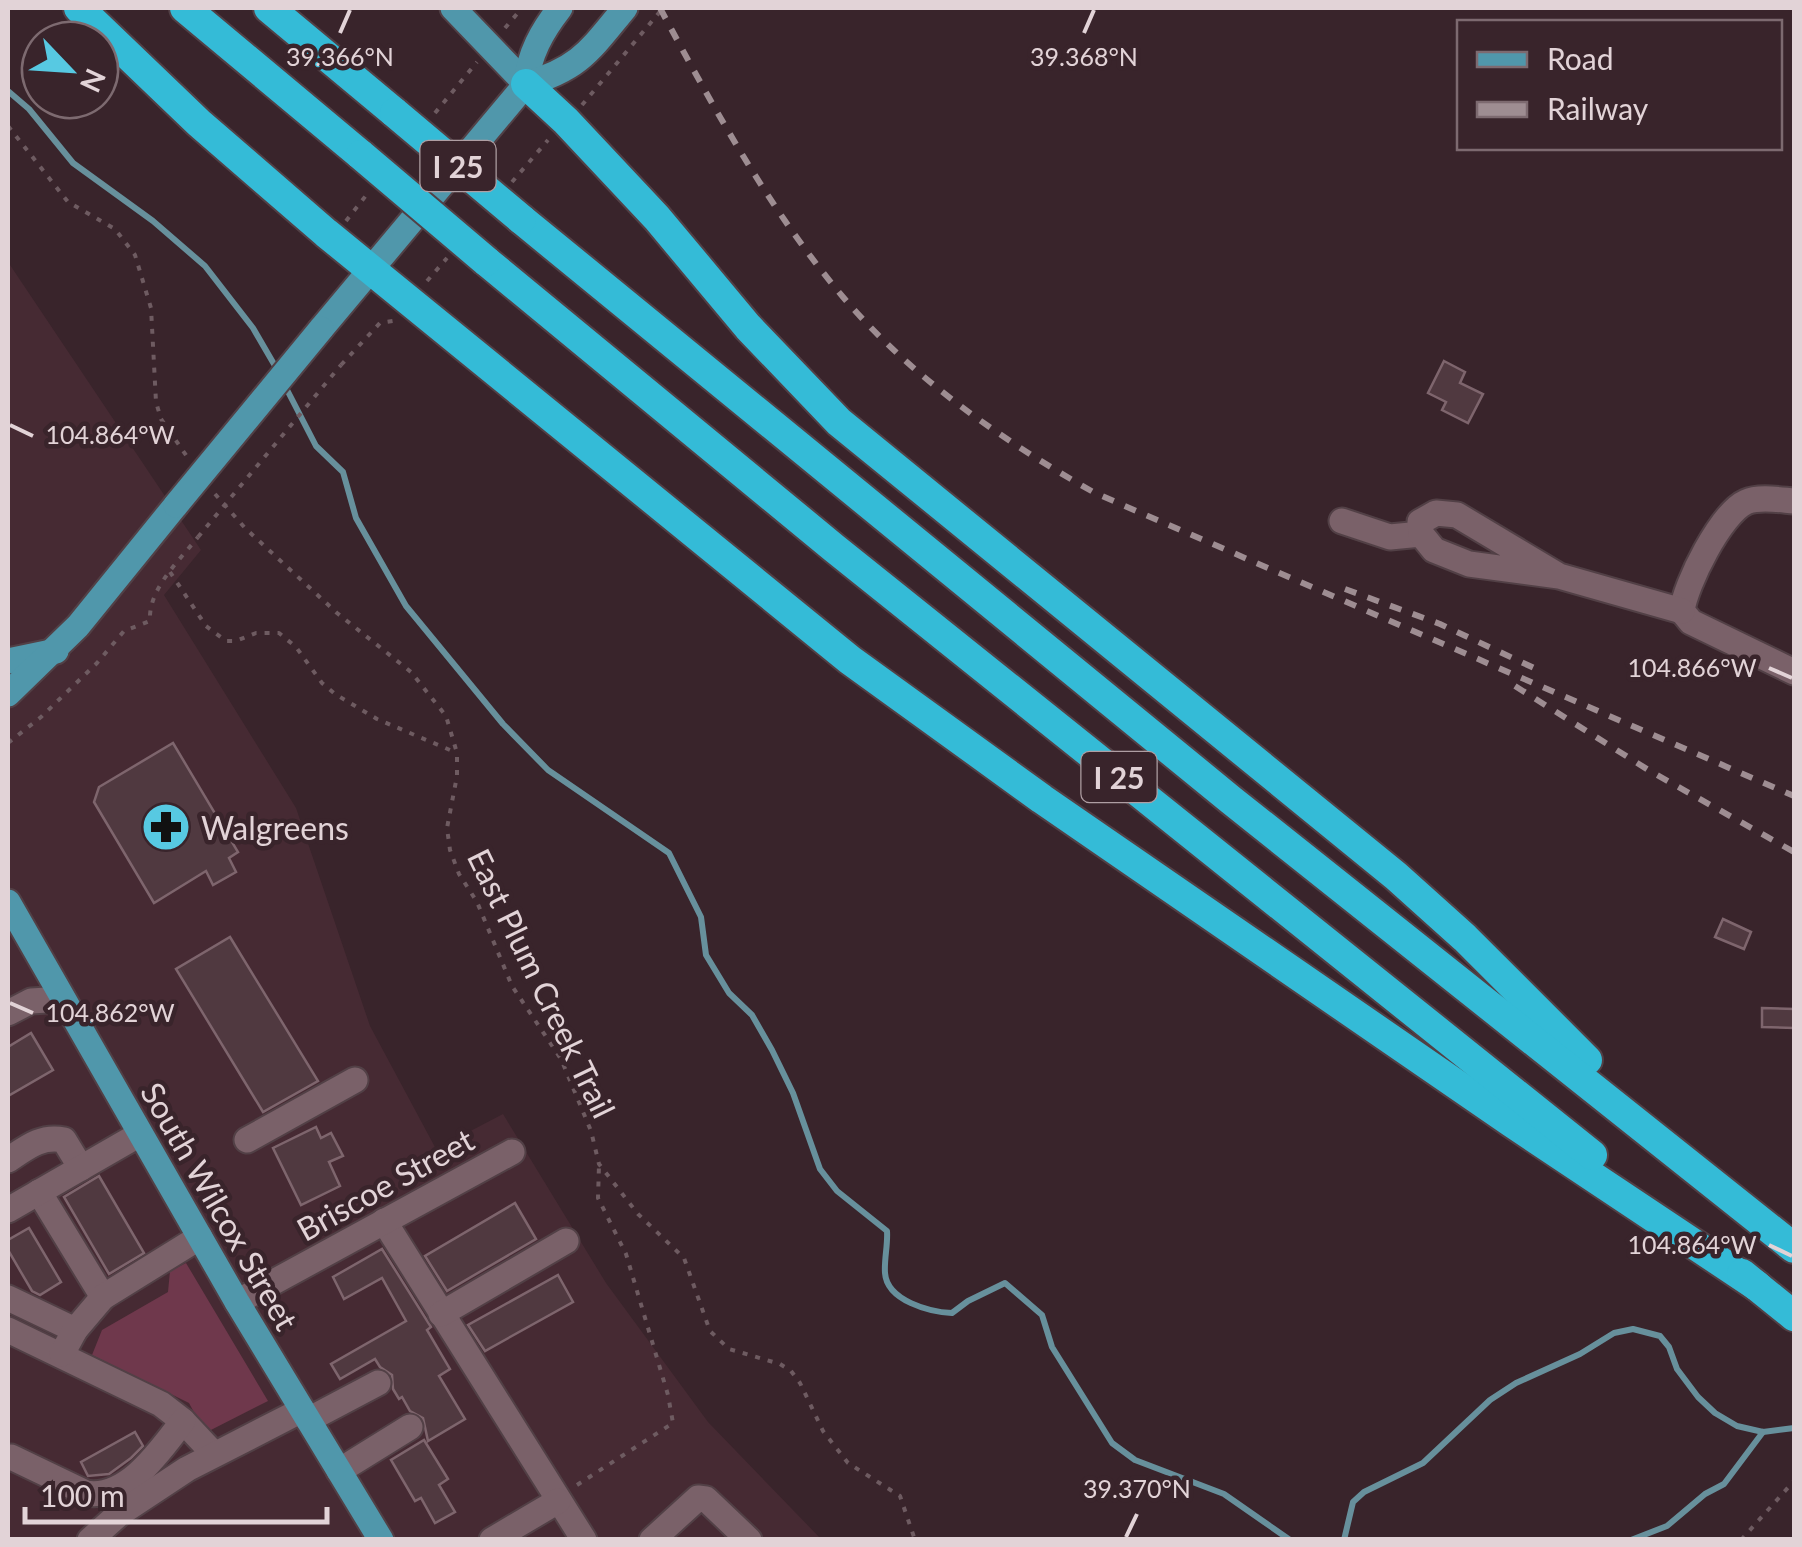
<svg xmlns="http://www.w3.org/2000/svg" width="1802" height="1547" viewBox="0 0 1802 1547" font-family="Lato,sans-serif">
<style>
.built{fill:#462a33}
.green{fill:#6f384c}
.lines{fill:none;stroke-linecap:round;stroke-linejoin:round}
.stream{stroke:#67909c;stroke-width:6}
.building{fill:#503940;stroke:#7e656d;stroke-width:2.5}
.minor-casing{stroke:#524046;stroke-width:29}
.major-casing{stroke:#524046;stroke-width:29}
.highway-casing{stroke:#524046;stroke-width:34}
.path{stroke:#6e5b61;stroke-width:4;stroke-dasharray:5 8;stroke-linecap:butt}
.minor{stroke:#7a6169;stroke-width:25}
.major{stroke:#5097ab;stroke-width:25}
.highway{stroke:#34bbd7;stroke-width:30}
.rail{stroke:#9e8d92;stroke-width:6;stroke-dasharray:12 12;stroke-linecap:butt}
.major-bridge-casing{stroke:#524046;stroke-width:29;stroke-linecap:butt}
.highway-bridge-casing{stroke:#524046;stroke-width:34;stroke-linecap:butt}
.path-bridge{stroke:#6e5b61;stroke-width:4;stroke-dasharray:5 8;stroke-linecap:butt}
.major-bridge{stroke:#5097ab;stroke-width:25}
.highway-bridge{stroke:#34bbd7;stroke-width:30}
.ticks{fill:none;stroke:#e2d3d7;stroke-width:4}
.labels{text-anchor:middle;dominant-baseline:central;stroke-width:9;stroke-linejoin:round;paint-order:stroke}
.shield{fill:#39242b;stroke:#af9ea3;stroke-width:2.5}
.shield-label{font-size:30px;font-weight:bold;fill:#e2d3d7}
.poi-label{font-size:32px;fill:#e2d3d7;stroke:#39242b;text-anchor:start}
.street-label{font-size:32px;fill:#e2d3d7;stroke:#39242b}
.ticks-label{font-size:25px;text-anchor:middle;fill:#e2d3d7;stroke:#39242b;stroke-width:9;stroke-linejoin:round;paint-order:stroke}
</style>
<rect width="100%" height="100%" fill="#39242b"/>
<path class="built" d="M 8,262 L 201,550 L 164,595 L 296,808 L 370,1026 L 436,1149 L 503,1114 L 606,1283 L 708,1422 L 821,1539 L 8,1539 Z"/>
<path class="green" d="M 186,1263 L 268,1401 L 205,1433 L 189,1403 L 92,1355 L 102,1330 L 168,1292 L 170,1271 Z"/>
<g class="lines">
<g class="stream">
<path d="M 8,91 L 29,109 L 73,163 L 153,221 L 205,266 L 253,328 L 278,371"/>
<path d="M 283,382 L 316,446 L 343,472 L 356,518 L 406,606 L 503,724 L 548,770 L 669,853 L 701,917 L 706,955 L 729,993 L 752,1015 L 772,1050 L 793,1093 L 820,1169 L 837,1191 L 887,1231 C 888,1245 884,1259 885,1273 C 887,1301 930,1312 952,1313 L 968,1301 L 1005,1283 L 1042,1315 L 1052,1347 L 1112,1443 L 1135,1460 L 1224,1494 L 1290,1540"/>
<path d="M 1344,1540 L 1353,1502 L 1364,1492 L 1423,1463 L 1490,1400 L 1516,1383 L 1580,1354 L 1614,1333 L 1633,1329 L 1660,1336 L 1669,1347 L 1677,1369 L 1698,1397 L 1715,1413 L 1737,1426 L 1763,1432 L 1794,1428"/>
<path d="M 1631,1540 L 1667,1526 L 1705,1494 L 1724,1484 L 1763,1432"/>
</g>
</g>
<g class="building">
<path d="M 1444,361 L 1465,372 L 1460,383 L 1483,394 L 1468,423 L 1442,410 L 1446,402 L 1428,393 Z"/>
<path d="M 173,743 L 238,852 L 229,858 L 236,872 L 213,885 L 206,871 L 154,903 L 94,802 L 99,787 Z"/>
<path d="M 1723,919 L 1751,932 L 1744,949 L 1715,937 Z"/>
<path d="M 230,937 L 318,1081 L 263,1112 L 176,969 Z"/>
<path d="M 1762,1008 L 1794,1009 L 1794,1028 L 1762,1027 Z"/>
<path d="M 31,1033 L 53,1070 L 8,1096 L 8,1047 Z"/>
<path d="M 316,1127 L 321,1138 L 331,1133 L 343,1156 L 329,1162 L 340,1186 L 301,1205 L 273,1148 Z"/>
<path d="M 99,1176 L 144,1253 L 109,1274 L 64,1197 Z"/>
<path d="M 515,1203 L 536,1239 L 447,1291 L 425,1256 Z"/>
<path d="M 29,1228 L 61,1282 L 40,1295 L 32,1291 L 8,1250 L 8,1240 Z"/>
<path d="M 382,1249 L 431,1327 L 427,1330 L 450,1369 L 439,1376 L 465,1419 L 428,1441 L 423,1418 L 410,1411 L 402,1397 L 399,1399 L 393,1389 L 392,1375 L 380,1367 L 375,1359 L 340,1379 L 331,1364 L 406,1321 L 382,1278 L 344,1299 L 333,1277 Z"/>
<path d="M 558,1275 L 573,1302 L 485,1351 L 468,1325 Z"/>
<path d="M 135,1432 L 143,1446 L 131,1458 L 109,1474 L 88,1476 L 81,1462 Z"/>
<path d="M 424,1440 L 448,1479 L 439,1485 L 455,1512 L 435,1523 L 421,1498 L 415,1501 L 391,1460 Z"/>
</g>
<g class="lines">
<g class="minor-casing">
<g id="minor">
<path d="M 1794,501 C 1781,500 1759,496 1746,502 C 1721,513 1685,585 1682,611 L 1691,622 L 1794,672"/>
<path d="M 1342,521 L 1390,537 L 1421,534"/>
<path d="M 1559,576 L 1457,515 L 1436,513 L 1420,522 L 1421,534 L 1434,550 L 1469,564 L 1559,576 L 1682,611"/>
<path d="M 8,1013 L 31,1001 L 63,999"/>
<path d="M 247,1140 L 355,1080"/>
<path d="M 8,1160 C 26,1148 41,1135 64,1140 L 81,1168"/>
<path d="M 39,1192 L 103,1297"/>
<path d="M 8,1210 L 140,1134"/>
<path d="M 384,1221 L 584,1540"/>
<path d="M 8,1298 L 75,1330"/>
<path d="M 237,1302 L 512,1152"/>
<path d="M 441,1314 L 566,1241"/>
<path d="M 8,1330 L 161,1404 L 183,1421 L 213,1453"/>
<path d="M 62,1354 L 75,1330 L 103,1297 L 200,1237"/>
<path d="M 308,1420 L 378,1383"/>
<path d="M 11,1457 L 86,1493 C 128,1500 161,1449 183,1421"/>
<path d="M 339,1471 L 410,1427"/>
<path d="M 90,1540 L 119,1514 L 187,1469 L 302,1410"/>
<path d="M 492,1540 L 558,1501"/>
<path d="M 652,1540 L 698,1498 L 706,1499 L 749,1540"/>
</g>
</g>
<g class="major-casing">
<g id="major">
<path d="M 453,8 L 526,84"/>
<path d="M 526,84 C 529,54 542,31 560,8"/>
<path d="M 321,329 L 526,84 C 580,69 591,49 625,8"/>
<path d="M 8,661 L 56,651"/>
<path d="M 8,694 L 78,626 L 176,505"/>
<path d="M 8,902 L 237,1302 L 381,1540"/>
</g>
</g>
<g class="highway-casing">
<g id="highway">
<path d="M 79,8 L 199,123 L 326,233 L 850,660 L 1042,799 L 1511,1122 L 1757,1286"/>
<path d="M 185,8 L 361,155"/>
<path d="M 269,8 L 395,113"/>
<path d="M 526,84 L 566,121 L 657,218 L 748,327 L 839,422 L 1396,876 L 1465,938 L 1587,1060"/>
<path d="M 521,219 L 1231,800 L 1794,1248"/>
<path d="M 486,261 L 834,548 L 1592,1155"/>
<path d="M 1742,1274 L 1794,1316"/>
</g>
</g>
<g class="path">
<path d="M 505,28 L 522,8"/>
<path d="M 582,105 L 663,8"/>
<path d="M 435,113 L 477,62"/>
<path d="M 8,126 L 68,202 L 115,229 L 135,255 L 151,308 L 156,402 L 161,419 L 188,458"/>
<path d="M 512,182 L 548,140"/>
<path d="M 346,221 L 368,193"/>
<path d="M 427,281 L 447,258"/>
<path d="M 341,365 L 380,323 L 393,321"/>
<path d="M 215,494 L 245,528 L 337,613 L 411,672 L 446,716 L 457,753 L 457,776 L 447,828 L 450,850 L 459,874 L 477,902 L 512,986 L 561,1059 L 591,1131 L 599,1164 L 638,1214 L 684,1258 L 710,1331 L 729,1349 L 780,1364 L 791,1371 L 800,1383 L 823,1431 L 848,1463 L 900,1496 L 915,1540"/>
<path d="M 170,572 L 206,626 L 226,641 L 236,641 L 256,633 L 279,633 L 296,647 L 322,683 L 335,694 L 377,719 L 457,753"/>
<path d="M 8,743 L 41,717 L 97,663 L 124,631 L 150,621 C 148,589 179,561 198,537"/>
<path d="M 577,1485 L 673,1423 L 668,1395 L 626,1254 L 598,1198 L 599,1165"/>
<path d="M 1741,1540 L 1794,1481"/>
</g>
<use href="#minor" class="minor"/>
<use href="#major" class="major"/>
<use href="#highway" class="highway"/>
<g class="rail">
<path d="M 660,8 C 713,107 770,211 843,297 C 912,378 1003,441 1095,493 L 1794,796"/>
<path d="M 1345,589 L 1440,624 L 1534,668"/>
<path d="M 1515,686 L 1650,771 L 1794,852"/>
</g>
<g class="major-bridge-casing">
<path id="major-bridge" d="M 176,505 L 321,329"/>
</g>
<g class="highway-bridge-casing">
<g id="highway-bridge">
<path d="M 395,113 L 521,219"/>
<path d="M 361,155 L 486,261"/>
</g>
</g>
<path class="path-bridge" d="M 198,537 L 341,365"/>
<use href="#major-bridge" class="major-bridge"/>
<use href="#highway-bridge" class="highway-bridge"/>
</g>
<path class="ticks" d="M 340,33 L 350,10M 1084,33 L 1094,10M 10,425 L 33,436M 1769,668 L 1792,678M 10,1003 L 33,1013M 1769,1245 L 1792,1256M 1126,1537 L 1137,1514"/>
<defs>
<g id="pharmacy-disc" transform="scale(2.5)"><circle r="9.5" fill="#57c9e2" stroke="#39242b"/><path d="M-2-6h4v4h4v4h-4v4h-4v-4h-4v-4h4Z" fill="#111"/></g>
</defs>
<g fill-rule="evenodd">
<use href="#pharmacy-disc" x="166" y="827"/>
</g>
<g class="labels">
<g class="shield">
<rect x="420.5" y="141" width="75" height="50" rx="8"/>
<rect x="1081.5" y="752" width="75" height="50" rx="8"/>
</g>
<g class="shield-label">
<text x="458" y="166">I 25</text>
<text x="1119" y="777">I 25</text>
</g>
<g class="poi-label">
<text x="201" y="827">Walgreens</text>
</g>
<g class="street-label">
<text transform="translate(542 983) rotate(64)">East Plum Creek Trail</text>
<text transform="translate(385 1184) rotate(-29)">Briscoe Street</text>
<text transform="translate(220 1206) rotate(60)">South Wilcox Street</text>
</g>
</g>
<g class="ticks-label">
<text x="340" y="66">39.366°N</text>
<text x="1084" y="66">39.368°N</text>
<text x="110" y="444">104.864°W</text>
<text x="1692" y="677">104.866°W</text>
<text x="110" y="1022">104.862°W</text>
<text x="1692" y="1254">104.864°W</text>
<text x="1137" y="1498">39.370°N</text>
</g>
<rect width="1802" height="1547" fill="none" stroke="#e2d3d7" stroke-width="20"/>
<rect x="1457" y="20" width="325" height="130" fill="#39242b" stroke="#7d6a70" stroke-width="2.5"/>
<rect x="1477" y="52" width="50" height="15" fill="#5097ab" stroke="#7d6a70" stroke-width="2.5"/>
<text x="1547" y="70" font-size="30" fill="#e2d3d7">Road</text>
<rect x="1477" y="102" width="50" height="15" fill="#9e8d92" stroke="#7d6a70" stroke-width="2.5"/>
<text x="1547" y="120" font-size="30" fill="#e2d3d7">Railway</text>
<g transform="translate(70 70) rotate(115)"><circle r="48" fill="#39242b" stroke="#7d6a70" stroke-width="2.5"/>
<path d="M0-8L18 38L0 25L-18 38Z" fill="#57c9e2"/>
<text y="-15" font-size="28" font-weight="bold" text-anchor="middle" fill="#e2d3d7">N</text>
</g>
<path d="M25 1507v15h302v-15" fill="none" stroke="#e2d3d7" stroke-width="5"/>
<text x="40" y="1507" font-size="30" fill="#e2d3d7" stroke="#39242b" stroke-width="8" paint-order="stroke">100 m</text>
</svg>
